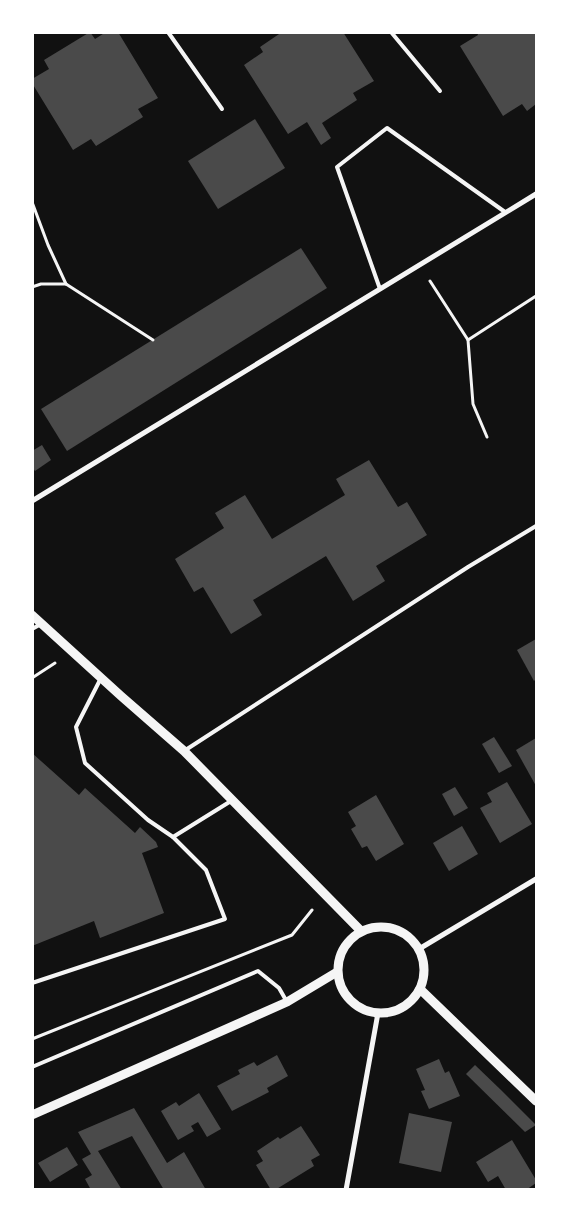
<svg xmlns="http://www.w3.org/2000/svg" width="569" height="1222" viewBox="0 0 569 1222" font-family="Overpass,sans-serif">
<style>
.building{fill:#4a4a4a}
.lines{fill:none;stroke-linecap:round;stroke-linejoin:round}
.path{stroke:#f5f5f5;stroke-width:3}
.service{stroke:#f5f5f5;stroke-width:4}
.minor{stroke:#f5f5f5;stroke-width:5}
.tertiary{stroke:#f5f5f5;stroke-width:9}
</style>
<rect width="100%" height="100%" fill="#111"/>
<g class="building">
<path d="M 90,32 L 95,39 L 106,32 L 118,32 L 158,98 L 138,109 L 143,117 L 96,146 L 91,139 L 73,150 L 32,83 L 32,79 L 49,69 L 44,60 Z"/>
<path d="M 282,32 L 343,32 L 374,81 L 353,93 L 357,100 L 322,123 L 331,138 L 321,145 L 307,122 L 288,134 L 244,65 L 263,52 L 260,47 Z"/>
<path d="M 477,32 L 536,32 L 536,104 L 527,111 L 522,104 L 503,116 L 460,46 L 478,35 Z"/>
<path d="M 255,119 L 285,168 L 218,209 L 188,161 Z"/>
<path d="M 301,248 L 327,288 L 67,451 L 41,409 Z"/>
<path d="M 42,445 L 51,460 L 35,471 L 32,467 L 32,451 Z"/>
<path d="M 369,460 L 398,507 L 407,502 L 427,535 L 376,566 L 385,581 L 353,601 L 326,556 L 253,600 L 262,615 L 231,634 L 203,587 L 194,592 L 175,559 L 224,528 L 215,513 L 245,495 L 272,539 L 345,495 L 336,479 Z"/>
<path d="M 536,639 L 536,679 L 534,681 L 517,650 Z"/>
<path d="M 494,737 L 512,766 L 499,773 L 482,744 Z"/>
<path d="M 536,738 L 536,786 L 516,750 Z"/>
<path d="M 32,753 L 79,795 L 85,788 L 135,833 L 140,827 L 156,842 L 158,847 L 142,853 L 164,913 L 100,938 L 94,921 L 32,946 Z"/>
<path d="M 507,782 L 532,824 L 500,843 L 480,808 L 492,802 L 487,793 Z"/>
<path d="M 455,787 L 468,808 L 454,816 L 442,794 Z"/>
<path d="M 376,795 L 404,844 L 376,861 L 367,846 L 362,848 L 351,829 L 356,826 L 348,812 Z"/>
<path d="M 462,826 L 478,854 L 449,871 L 433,843 Z"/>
<path d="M 277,1055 L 288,1076 L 267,1088 L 269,1092 L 232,1111 L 217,1086 L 240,1074 L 238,1070 L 254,1062 L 257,1066 Z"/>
<path d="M 439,1059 L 445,1073 L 449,1071 L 460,1096 L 429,1109 L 421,1091 L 425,1090 L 416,1069 Z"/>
<path d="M 475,1065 L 501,1090 L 536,1125 L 525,1132 L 466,1074 Z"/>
<path d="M 199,1093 L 221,1129 L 207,1137 L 198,1122 L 191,1126 L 194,1131 L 178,1140 L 161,1111 L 176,1102 L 179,1106 Z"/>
<path d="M 134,1108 L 167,1163 L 184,1152 L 206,1190 L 164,1190 L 132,1136 L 98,1151 L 122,1190 L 91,1190 L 85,1179 L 92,1175 L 82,1159 L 91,1154 L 78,1132 Z"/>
<path d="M 409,1113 L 452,1122 L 441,1172 L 399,1163 Z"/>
<path d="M 301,1126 L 320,1155 L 311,1160 L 314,1166 L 275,1190 L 271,1190 L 256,1165 L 263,1161 L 257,1151 L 278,1137 L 280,1139 Z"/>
<path d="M 512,1140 L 536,1180 L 536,1183 L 526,1190 L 506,1190 L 498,1176 L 488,1182 L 476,1162 Z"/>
<path d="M 67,1147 L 78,1165 L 50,1182 L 38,1163 Z"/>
</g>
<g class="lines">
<g class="path">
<path d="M 32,202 L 48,245 L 66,284"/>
<path d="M 430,281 L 468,340 L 536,296"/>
<path d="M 32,287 L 41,284 L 66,284 L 153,340"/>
<path d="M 468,340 L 473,404 L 487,437"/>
<path d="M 32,678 L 55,663"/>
<path d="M 32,1039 L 292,935 L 312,910"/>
</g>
<g class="service">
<path d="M 168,32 L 222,109"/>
<path d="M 391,32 L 440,91"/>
<path d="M 380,289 L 337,167 L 387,128 L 505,212"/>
<path d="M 32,629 L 41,624"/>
<path d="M 101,678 L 76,727 L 85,763 L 148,820 L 173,837 L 231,801"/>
<path d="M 184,751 L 468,567 L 536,526"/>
<path d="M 32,983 L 225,919 L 206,870 L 173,837"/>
<path d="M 32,1067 L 258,971 L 279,988 L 287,1002"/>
</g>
<g class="minor">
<path d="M 32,501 L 536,194"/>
<path d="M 419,949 L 536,879"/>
<path d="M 346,1190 L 378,1013"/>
</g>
<g class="tertiary">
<path d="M 32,615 L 121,696 L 184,751 L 361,931"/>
<circle cx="381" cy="970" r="43"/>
<path d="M 420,989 L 536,1101"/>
<path d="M 32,1115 L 287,1002 L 337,972"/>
</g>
</g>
<rect width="569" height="1222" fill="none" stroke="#ffffff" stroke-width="68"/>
</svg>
